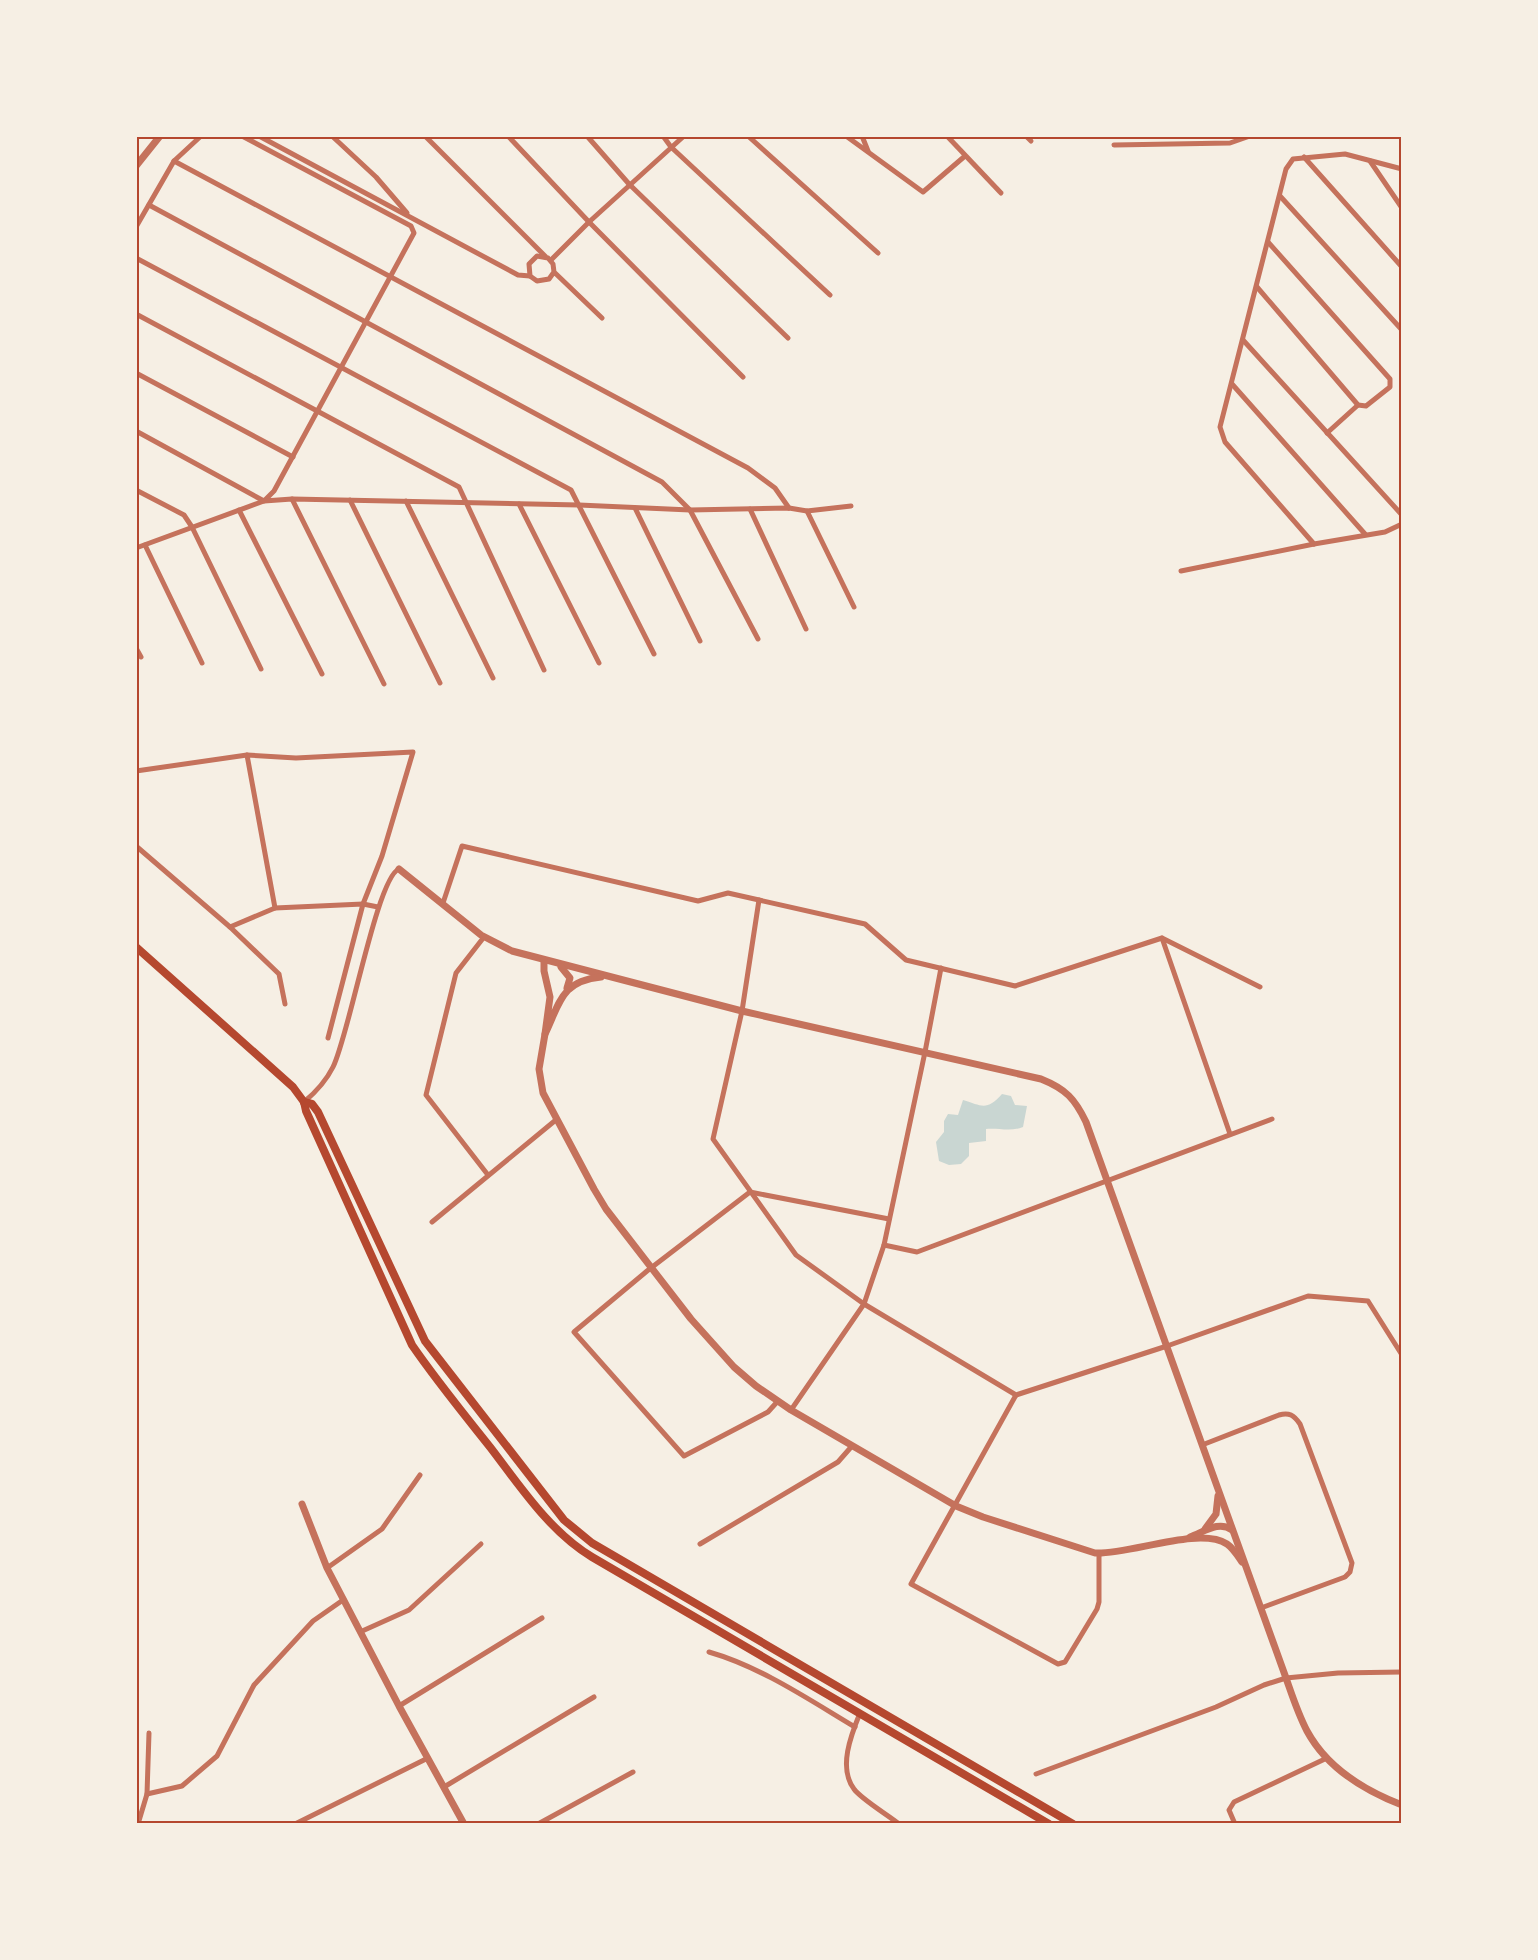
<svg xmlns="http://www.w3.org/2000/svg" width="1538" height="1960" viewBox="0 0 1538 1960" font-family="Bitter,serif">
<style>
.water{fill:#c9d6d2}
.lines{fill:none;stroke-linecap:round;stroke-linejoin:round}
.minor{stroke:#c5725c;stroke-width:5}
.tertiary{stroke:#c5725c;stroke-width:7}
.secondary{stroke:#b5482f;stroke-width:8}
.neatline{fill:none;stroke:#b5482f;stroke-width:2}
</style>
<rect width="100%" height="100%" fill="#f6efe4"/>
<path class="water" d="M 1002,1094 L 1011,1096 L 1015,1105 L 1027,1106 L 1023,1127 C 1011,1132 999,1128 986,1129 L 986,1141 L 969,1143 L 969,1156 L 961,1164 L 949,1165 L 939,1161 L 936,1142 L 944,1132 L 944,1121 L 948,1114 L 958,1115 L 963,1100 C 982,1106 987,1111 1002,1094 Z"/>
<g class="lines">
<g class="minor">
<path d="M 259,136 L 518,275 L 530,276"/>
<path d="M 332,136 L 376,177 L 407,213"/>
<path d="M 425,136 L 545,256"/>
<path d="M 508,136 L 589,222 L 743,377"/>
<path d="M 587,136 L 629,184 L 788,338"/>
<path d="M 663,136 L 671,147 L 830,295"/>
<path d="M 748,136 L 878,253"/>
<path d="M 846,136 L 923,192 L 965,156"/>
<path d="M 862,136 L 868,151"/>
<path d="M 947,136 L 1001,193"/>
<path d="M 1026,136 L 1031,141"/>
<path d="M 1114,145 L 1230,143 L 1250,136"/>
<path d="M 1304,157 L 1402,267"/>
<path d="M 174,161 L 748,468 L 775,488 L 789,508"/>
<path d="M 1370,161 L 1402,208"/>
<path d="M 1280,196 L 1402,330"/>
<path d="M 149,205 L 662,482 L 690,510 L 758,639"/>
<path d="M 136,227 L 174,161 L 201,136"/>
<path d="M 136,258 L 571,490 L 654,654"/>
<path d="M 551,260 L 589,222 L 684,136"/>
<path d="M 554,272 L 549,279 L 537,281 L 530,276 L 529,264 L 537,256 L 548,258 L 553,264 L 554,272 L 602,318"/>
<path d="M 1257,287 L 1358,405 L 1366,406 L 1390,387 L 1390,379 L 1268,242"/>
<path d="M 136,314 L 459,487 L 544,670"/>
<path d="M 1243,340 L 1402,515"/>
<path d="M 136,373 L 293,457"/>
<path d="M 1232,384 L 1365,534"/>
<path d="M 136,431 L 264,501 L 274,491 L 414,233 L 411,226 L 242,136"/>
<path d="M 1327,433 L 1358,405"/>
<path d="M 136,490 L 184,515 L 192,527 L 261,669"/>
<path d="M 292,499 L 384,684"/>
<path d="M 350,500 L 440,683"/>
<path d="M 406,501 L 493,678"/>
<path d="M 519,504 L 599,663"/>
<path d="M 635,508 L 700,641"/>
<path d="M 750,509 L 806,629"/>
<path d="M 239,510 L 322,674"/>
<path d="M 807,511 L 854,607"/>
<path d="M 1314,544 L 1225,442 L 1220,427 L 1286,169 L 1293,159 L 1345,154 L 1402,169"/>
<path d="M 145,545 L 202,663"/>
<path d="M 136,548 L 264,501 L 292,499 L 579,505 L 690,510 L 789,508 L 807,511 L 851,506"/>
<path d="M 1181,571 L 1314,544 L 1385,532 L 1402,524"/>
<path d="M 136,648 L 141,657"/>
<path d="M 247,755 L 275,908"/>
<path d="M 136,771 L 247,755 L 296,758 L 413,752 L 382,856 L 363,904 L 328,1038"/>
<path d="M 136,846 L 230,927 L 275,908 L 363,904 L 378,907"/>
<path d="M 759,900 L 742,1011 L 713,1139 L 796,1255 L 864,1304 L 1016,1395 L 1167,1346 L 1308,1296 L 1368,1301 L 1402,1355"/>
<path d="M 443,903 L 462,846 L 698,901 L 728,893 L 865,924 L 906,960 L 1015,986 L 1162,938 L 1260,987"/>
<path d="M 230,927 L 279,974 L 285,1004"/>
<path d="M 484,937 L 456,973 L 426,1095 L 488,1175"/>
<path d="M 1162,938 L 1230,1134"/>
<path d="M 304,1102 C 316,1092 326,1081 333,1067 C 349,1036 377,877 399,869"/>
<path d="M 432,1222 L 557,1119"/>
<path d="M 884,1245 L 917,1252 L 1272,1119"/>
<path d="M 1016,1395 L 911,1584 L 1058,1664 L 1065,1662 L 1097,1609 L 1099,1602 L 1099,1554"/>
<path d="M 777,1402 L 768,1412 L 684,1456 L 574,1332 L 647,1271 L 750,1192 L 889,1219"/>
<path d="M 791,1410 L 864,1304 L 884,1245 L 925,1052 L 941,968"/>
<path d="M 1202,1445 L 1279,1415 C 1289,1412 1294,1415 1300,1424 L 1352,1563 L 1350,1572 L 1345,1577 L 1261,1608"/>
<path d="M 700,1544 L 838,1462 L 852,1446"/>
<path d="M 327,1568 L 382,1529 L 420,1475"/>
<path d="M 360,1632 L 409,1610 L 481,1544"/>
<path d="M 709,1652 C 761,1667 808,1699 855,1727"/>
<path d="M 399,1706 L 542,1618"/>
<path d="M 860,1713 C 851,1735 838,1768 854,1789 C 861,1799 888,1815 899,1824"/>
<path d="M 1036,1774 L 1216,1707 L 1264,1685 L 1286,1678 L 1338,1673 L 1402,1672"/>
<path d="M 444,1787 L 594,1697"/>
<path d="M 147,1794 L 182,1786 L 217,1756 L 254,1685 L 313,1621 L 343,1600"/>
<path d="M 138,1824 L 147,1794 L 149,1733"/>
<path d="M 295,1824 L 428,1758"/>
<path d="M 538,1824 L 633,1772"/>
<path d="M 1235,1824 L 1229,1810 L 1234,1802 L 1327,1758"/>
</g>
<g class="tertiary">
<path d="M 136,166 L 160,136"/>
<path d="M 399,869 L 481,935 L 512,951 L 742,1011 L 1041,1079 C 1066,1089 1075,1099 1086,1122 L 1286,1678 C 1292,1695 1298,1714 1307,1731 C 1327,1768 1363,1790 1402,1805"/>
<path d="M 544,960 L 544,971 L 550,997 L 545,1034 C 560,1003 561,981 601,977"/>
<path d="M 561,967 L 570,978 L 567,988"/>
<path d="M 545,1034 L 539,1069 L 543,1093 L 594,1189 L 606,1209 L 691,1319 L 734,1367 L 756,1386 L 791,1410 L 956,1506 L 983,1517 L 1095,1553 C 1129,1555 1199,1526 1227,1544 C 1233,1548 1238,1556 1242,1562"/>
<path d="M 302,1504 L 327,1568 L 399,1706 L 464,1824"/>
<path d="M 1205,1529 L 1216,1514 L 1218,1496"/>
<path d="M 1190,1537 C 1204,1532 1219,1520 1232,1530"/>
</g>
<g class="secondary">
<path d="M 136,947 L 293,1087 L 304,1102 L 306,1111 L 412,1345 C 436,1380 463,1413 490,1447 C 520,1486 549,1531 592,1557 L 1049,1824"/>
<path d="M 304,1102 L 312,1104 L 318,1112 L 425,1341 L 564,1520 L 592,1543 L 1073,1824"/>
</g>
</g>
<rect width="1538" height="1960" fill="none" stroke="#f6efe4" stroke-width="276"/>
<rect x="138" y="138" width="1262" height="1684" class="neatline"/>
</svg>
